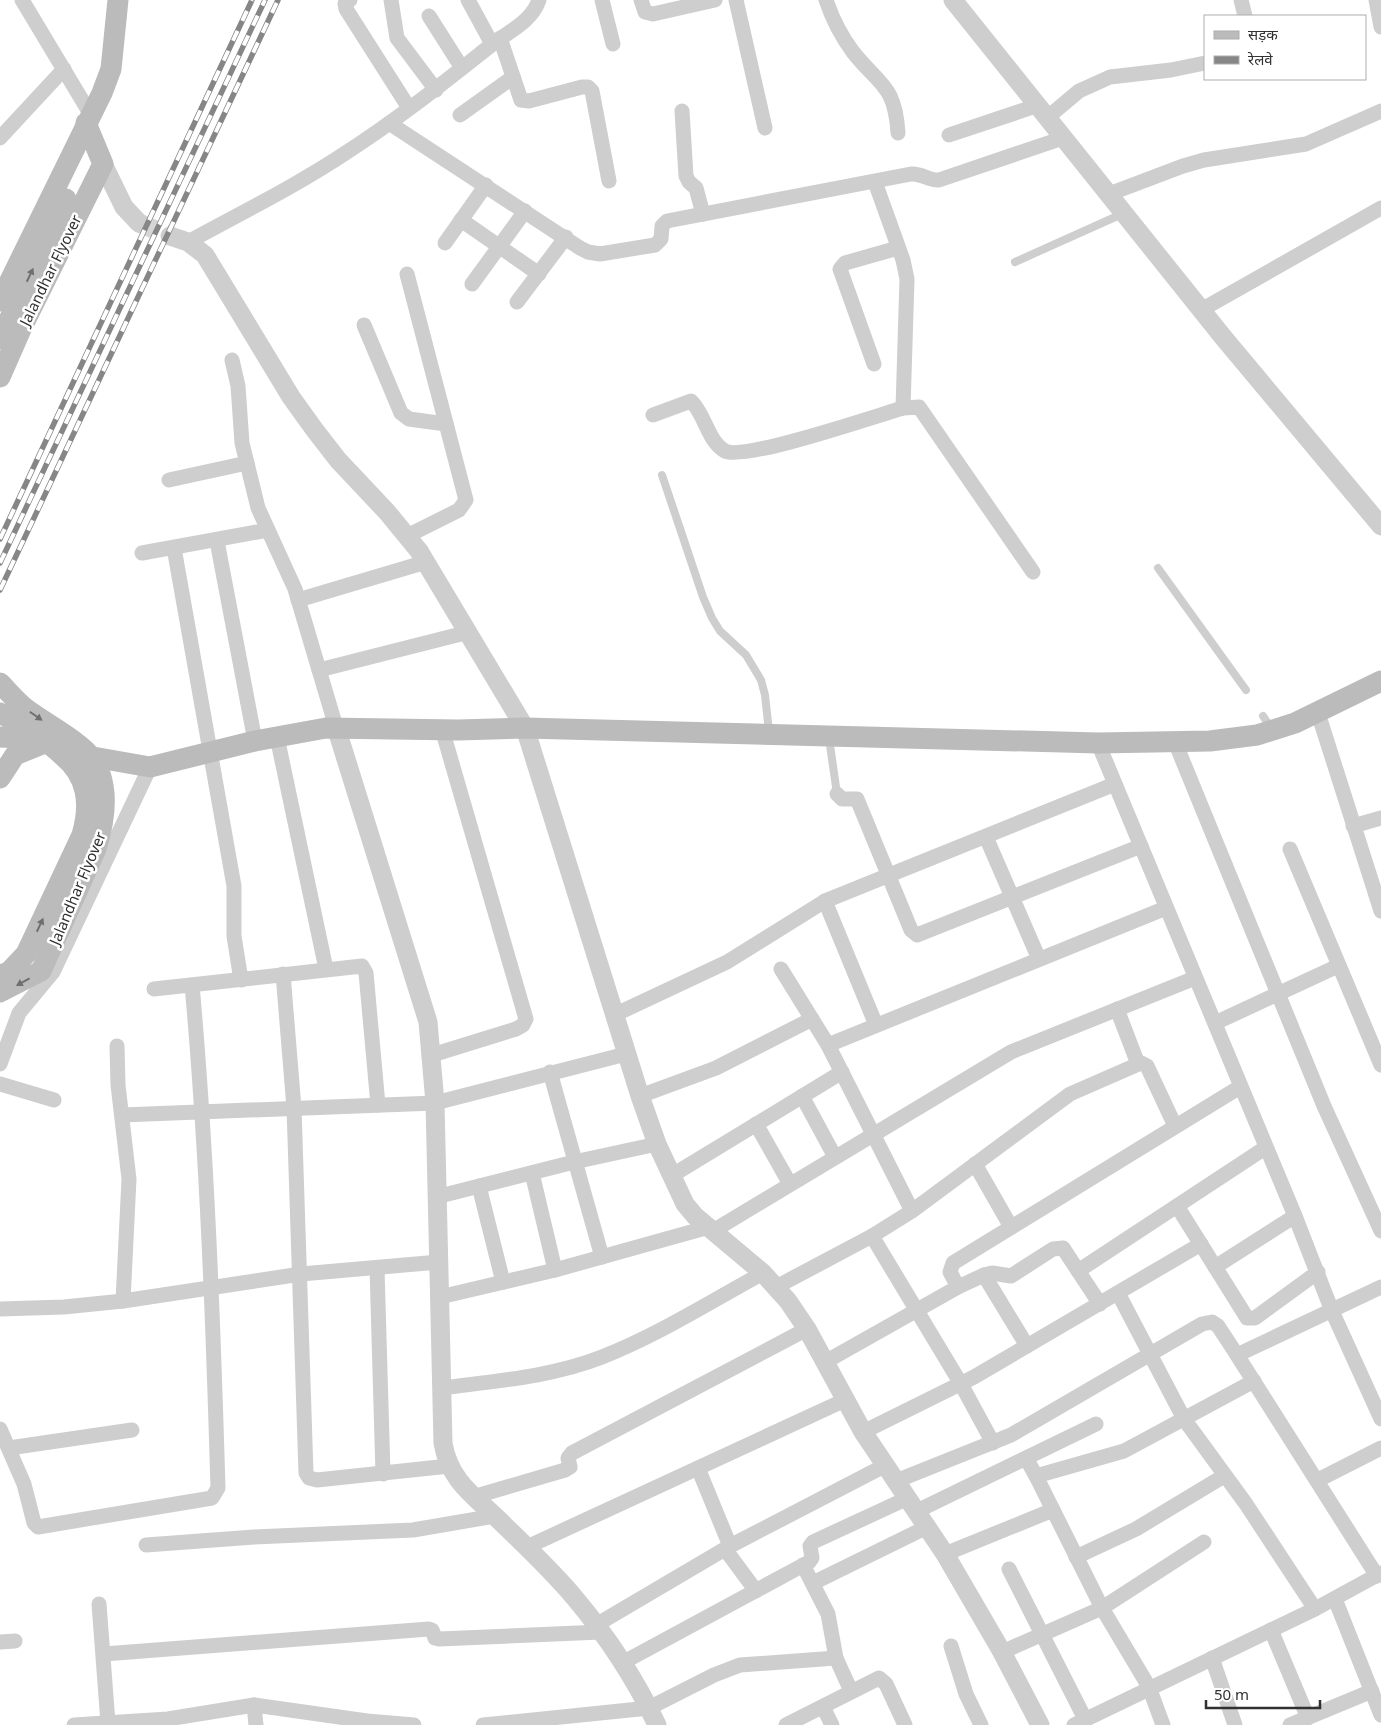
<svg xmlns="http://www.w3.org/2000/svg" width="1381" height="1725" viewBox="0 0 1381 1725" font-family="'Noto Sans','Noto Sans Devanagari',sans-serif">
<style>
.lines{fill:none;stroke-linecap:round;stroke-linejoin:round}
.tertiary-tunnel{stroke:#d6d6d6;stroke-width:19;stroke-dasharray:19 9;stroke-linecap:butt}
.service{stroke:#cecece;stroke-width:8}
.minor{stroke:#cecece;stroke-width:15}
.tertiary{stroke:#cecece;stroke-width:19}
.secondary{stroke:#bbb;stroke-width:21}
.rail-casing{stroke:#868686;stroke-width:5.5}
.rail{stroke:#fff;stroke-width:4;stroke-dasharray:11;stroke-linecap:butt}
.oneway{fill:#6f6f6f}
.labels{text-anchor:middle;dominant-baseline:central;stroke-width:5;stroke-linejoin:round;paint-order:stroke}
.street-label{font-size:15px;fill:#313131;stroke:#fff}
</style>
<rect width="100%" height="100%" fill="#fff"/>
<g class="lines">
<path class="tertiary-tunnel" d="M 139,223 L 170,236"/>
<g class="service">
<path d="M 1015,262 L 1122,214"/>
<path d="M 662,475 L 703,597 L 712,618 L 720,631 L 746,655 L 761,680 L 765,695 L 769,732"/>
<path d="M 1158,568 L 1246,690"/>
<path d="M 1263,716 L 1271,728"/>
<path d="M 829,738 L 837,794"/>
</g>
<g class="minor">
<path d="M 22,0 L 91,115"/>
<path d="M 350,0 L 345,4 L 346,9 L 409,108"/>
<path d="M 391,0 L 397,38 L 436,90"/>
<path d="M 468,0 L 492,44"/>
<path d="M 602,0 L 613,44"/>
<path d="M 641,0 L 645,12 L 653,14 L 715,0"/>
<path d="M 736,0 L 765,128"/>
<path d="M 826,0 C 832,18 841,36 853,52 C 879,85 895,84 898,133"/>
<path d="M 1241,0 L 1245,16"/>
<path d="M 1376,0 L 1381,27"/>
<path d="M 429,16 L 462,68"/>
<path d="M 500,38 L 521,100 L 529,101 L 582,87 L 588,87 L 592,91 L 609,181"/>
<path d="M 682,111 L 686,176 L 689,182 L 696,188 L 703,214"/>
<path d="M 460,115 L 513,77"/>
<path d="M 1048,117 L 1079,91 L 1110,77 L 1171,70 L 1205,63"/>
<path d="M 389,123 L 580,248 L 588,252 L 600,254 L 655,245 L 661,239 L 662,226 L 667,221 L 911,174 C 922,173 929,181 939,180 L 1063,138"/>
<path d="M 949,135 L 1039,105"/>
<path d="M 0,138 L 64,69"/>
<path d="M 875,182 L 903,260 L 907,279 L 903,408"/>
<path d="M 1109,194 L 1183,166 L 1204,160 L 1306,144 L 1381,111"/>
<path d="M 461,220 L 539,274"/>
<path d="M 188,242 C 241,213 296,186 347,152 C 397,120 443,83 490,46 C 507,32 531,23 539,0"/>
<path d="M 445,243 L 486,185"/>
<path d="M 472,284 L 525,211"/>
<path d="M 517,302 L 566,237"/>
<path d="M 1201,310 L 1381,208"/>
<path d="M 364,325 L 401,413 L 409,419 L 446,424"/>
<path d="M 232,360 L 238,386 L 242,443 L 258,508 L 295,589 L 336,727"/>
<path d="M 874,364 L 840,269 L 845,263 L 898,248"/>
<path d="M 653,415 L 691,401 C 705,414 708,442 725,451 C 745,461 875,416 903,408 L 919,407 L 1033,572"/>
<path d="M 169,480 L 247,463"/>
<path d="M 407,536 L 459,510 L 466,500 L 407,274"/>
<path d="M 217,541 L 255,741"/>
<path d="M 174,548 L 234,886 L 234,936 L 241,980"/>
<path d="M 142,553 L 268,530"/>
<path d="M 298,600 L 426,562"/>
<path d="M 319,670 L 469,632"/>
<path d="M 1318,713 L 1381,911"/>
<path d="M 277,737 L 326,969"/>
<path d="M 1175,742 L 1324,1106 L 1381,1231"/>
<path d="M 1098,743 L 1295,1216 L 1332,1311 L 1381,1419"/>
<path d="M 837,794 L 842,799 L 857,799 L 911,930 L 917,935 L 1141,846"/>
<path d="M 1353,826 L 1381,818"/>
<path d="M 986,837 L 1039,959"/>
<path d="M 1290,849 L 1381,1065"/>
<path d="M 825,901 L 876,1025"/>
<path d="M 283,974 L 294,1108 L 306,1473 L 309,1478 L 317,1480 L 449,1466"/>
<path d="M 154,989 L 362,966 L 366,973 L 378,1105"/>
<path d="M 1117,1009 L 1138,1064"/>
<path d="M 614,1015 L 727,962 L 825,901 L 1115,784"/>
<path d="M 1215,1023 L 1338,966"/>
<path d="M 828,1045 L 1166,908"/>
<path d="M 117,1046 L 118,1085 L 129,1179 L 123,1301"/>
<path d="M 432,1055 L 516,1029 L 523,1025 L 526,1019 L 442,729"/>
<path d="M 0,1064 L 19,1013 L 53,972 L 150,767"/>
<path d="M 550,1072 L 602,1257"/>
<path d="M 0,1084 L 54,1100"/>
<path d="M 640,1096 L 716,1068 L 812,1019"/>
<path d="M 802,1096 L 835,1157"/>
<path d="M 122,1115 L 435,1103 L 626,1054"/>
<path d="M 756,1124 L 790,1184"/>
<path d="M 975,1164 L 1011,1227"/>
<path d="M 532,1173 L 555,1270"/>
<path d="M 671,1176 L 842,1072"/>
<path d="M 479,1186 L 503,1282"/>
<path d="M 436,1197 L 574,1162 L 657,1144"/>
<path d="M 1177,1206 L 1247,1318 L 1255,1318 L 1318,1272"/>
<path d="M 912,1211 L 1070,1094 L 1141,1063 L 1147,1066 L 1175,1126"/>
<path d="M 713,1231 L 1011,1052 L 1195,978"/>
<path d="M 872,1236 L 961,1384 L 993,1443"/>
<path d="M 1215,1267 L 1295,1216"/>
<path d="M 377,1268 L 383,1474"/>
<path d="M 1078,1271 L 1265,1148"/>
<path d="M 984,1275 L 1027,1346"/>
<path d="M 776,1287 L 872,1236 L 912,1211 L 828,1045 L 781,969"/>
<path d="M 958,1287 L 984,1275 L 992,1273 L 1011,1276 L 1053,1249 L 1063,1248 L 1100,1304"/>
<path d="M 1118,1293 L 1184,1419 L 1246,1504 L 1315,1609"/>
<path d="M 440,1297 L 555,1270 L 709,1227"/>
<path d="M 0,1309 L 64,1307 L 123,1301 L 301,1274 L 439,1262"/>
<path d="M 825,1362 L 958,1287 L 950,1272 L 953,1263 L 1240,1087"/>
<path d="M 442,1388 C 495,1381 551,1377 602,1357 C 658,1335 710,1302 763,1273"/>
<path d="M 0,1429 L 24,1484 L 34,1523 L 38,1527 L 212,1498 L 218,1488 C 213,1320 207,1152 192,985"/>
<path d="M 863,1432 L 974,1377 L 1201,1244"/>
<path d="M 9,1448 L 132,1430"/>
<path d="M 1026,1458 L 1096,1424"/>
<path d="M 698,1468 L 730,1546"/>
<path d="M 1036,1476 L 1102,1608 L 1149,1687 L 1163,1725"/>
<path d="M 1318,1480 L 1381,1448"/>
<path d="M 896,1481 L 1011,1435 L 1202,1324 L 1212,1322 L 1218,1326 L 1237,1355"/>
<path d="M 473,1497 L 565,1470 L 570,1467 L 568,1458 L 572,1453 L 807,1329"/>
<path d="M 917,1511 L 1026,1458 L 1036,1476 L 1124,1451 L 1254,1381"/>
<path d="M 146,1545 L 254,1537 L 413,1530 L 495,1516"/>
<path d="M 527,1547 L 845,1400"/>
<path d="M 725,1549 L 756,1591"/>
<path d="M 945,1554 L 1053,1510"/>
<path d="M 1076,1557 L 1136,1529 L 1224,1476"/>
<path d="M 803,1565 L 828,1614 L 836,1658 L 851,1691"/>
<path d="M 1009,1569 L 1085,1719"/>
<path d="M 1377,1576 L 1237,1355 L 1381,1287"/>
<path d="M 813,1583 L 927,1527"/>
<path d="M 1335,1599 L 1381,1715"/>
<path d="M 99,1604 L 108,1723"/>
<path d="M 596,1625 L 730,1546 L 886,1465"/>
<path d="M 1271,1630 L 1308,1718"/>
<path d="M 0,1642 L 15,1641"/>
<path d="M 951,1646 L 966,1694 L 981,1725"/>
<path d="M 1002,1652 L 1102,1608 L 1204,1542"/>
<path d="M 104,1654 L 429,1629 L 432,1630 L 435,1638 L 439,1639 L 601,1632"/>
<path d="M 1212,1658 L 1235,1725"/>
<path d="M 622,1663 L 809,1562 L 812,1558 L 810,1546 L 813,1542 L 908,1498"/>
<path d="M 254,1705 L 256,1725"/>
<path d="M 823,1707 L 832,1725"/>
<path d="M 74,1725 L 168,1719 L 254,1705 L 367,1721 L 414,1725"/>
<path d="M 483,1725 L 649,1708 L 714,1675 L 740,1665 L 836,1658"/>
<path d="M 786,1725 L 879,1678 L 886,1684 L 905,1725"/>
<path d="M 1074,1725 L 1315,1609 L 1381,1573"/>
<path d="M 1290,1725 L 1372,1691"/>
</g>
<g class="tertiary">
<path d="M 953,0 L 1223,337 L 1381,526"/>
<path d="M 103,164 L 124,207 L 139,223"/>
<path d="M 170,236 L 188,242 L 205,255 L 291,397 L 314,429 L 338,460 L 387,512 L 419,551 L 525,728 L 640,1096 L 657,1144 L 685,1204 L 695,1216 L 763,1273 L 788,1301 L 807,1329 L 863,1432 L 945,1554 L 1002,1652 L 1040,1725"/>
<path d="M 336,727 L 428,1022 L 435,1103 L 443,1443 C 450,1484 478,1498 505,1526 C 529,1549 553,1572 574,1597 C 606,1635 636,1680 657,1725"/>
</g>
<g class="secondary">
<path d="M 0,301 L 102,93 L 111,69 L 118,0"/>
<path d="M 0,339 L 66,199"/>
<path d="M 0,377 L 22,327 L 103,164 L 86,123"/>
<path d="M 0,683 C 8,691 16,701 25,708 C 42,721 62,731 79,745 C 112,770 107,814 96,849 L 41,971 L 0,992"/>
<path d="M 0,713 L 49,741 L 76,754 L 150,767 L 255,741 L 326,728 L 458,730 L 525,728 L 1098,743 L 1210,741 L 1257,735 L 1295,723 L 1381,681"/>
<path d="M 0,737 C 16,738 35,738 50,745 C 54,747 58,752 62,755 C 88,776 91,804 82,835 L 26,954 L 9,972 L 0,975"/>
<path d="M 0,778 L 15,755 L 47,742"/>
</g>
<g class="rail-casing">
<g id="rail">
<path d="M 0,539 L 252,0"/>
<path d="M 0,563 L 265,0"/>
<path d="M 0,590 L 278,0"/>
</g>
</g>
<use href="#rail" class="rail"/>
</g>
<defs><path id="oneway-solid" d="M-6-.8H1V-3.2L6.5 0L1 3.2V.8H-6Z" transform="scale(1.25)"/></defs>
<g class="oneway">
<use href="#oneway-solid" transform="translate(30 275) rotate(-65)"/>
<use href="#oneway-solid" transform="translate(36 716) rotate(35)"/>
<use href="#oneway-solid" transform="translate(40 925) rotate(-65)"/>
<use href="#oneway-solid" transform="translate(23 982) rotate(151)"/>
</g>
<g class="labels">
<g class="street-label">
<text transform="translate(50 270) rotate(-64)">Jalandhar Flyover</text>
<text transform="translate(77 888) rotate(-67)">Jalandhar Flyover</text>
</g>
</g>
<rect x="1204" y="15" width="162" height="65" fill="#ffffff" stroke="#adadad"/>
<rect x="1214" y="31" width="25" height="8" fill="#bbbbbb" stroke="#adadad"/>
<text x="1248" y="40" font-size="15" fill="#313131">सड़क</text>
<rect x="1214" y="56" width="25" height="8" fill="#868686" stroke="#adadad"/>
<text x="1248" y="65" font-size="15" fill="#313131">रेलवे</text>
<path d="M1206 1700v8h114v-8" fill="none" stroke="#313131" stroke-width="2.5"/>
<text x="1214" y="1700" font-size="15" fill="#313131" stroke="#ffffff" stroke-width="4" paint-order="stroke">50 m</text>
</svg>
